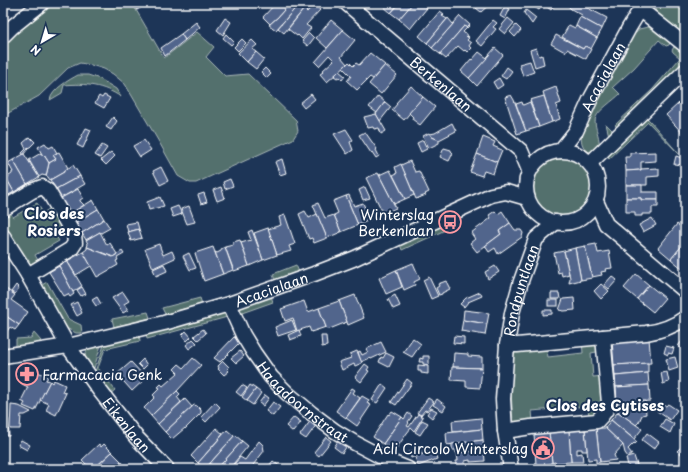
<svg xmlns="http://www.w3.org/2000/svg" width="688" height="472" viewBox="0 0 688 472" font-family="'Playpen Sans',sans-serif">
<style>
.green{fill:#536f6d;stroke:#a9b7b6}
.building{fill:#51658c;stroke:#fff}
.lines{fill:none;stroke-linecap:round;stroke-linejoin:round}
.minor-casing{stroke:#fff;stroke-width:17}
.minor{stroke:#1d3557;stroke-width:14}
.labels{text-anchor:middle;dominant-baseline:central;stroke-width:4;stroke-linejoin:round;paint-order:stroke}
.street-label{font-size:14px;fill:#fff;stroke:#1d3557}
.poi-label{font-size:14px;fill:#fff;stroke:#1d3557;text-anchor:end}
.neighbourhood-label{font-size:15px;font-weight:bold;fill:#fff;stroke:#1d3557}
</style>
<rect width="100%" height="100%" fill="#1d3557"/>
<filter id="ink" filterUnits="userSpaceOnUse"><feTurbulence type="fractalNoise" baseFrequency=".025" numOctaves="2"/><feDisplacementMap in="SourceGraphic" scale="8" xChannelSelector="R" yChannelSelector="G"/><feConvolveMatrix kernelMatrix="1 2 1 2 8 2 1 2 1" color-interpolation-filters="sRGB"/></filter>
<g filter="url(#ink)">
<g class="green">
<path d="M 49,3 L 132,3 L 164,58 L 197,32 L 214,47 L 206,57 L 225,76 L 248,74 L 296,120 L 298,131 L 293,139 L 196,183 L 190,183 L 178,176 L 159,142 L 125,84 L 113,74 L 104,69 L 91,65 L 80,63 L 68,68 L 39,96 L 3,116 L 3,45 L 17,29 Z"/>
<path d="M 655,3 L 685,3 L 685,38 L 657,14 L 654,7 Z"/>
<path d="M 648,27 L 654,30 L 656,29 L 670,42 L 669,45 L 666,46 L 659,40 L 634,68 L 613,87 L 620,94 C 614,100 599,110 596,117 C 591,128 610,149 589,152 C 580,146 581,140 582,130 L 633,32 L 636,33 L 639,29 Z"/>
<path d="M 674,47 L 678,47 L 685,53 L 685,66 L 609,136 L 606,124 L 613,131 L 617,127 L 615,125 L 653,89 L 680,58 L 673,52 L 672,50 Z"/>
<path d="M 78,75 L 88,75 L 100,79 L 116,89 L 121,97 C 103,85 86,83 64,85 L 62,93 L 50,100 C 52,89 69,80 78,75 Z"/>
<path d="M 646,117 L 650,121 L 679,154 L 648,122 L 609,159 L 603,154 Z"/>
<circle cx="562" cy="187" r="30"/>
<path d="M 37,203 L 43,213 L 52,207 L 64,226 L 54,232 L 59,241 L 35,255 L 40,264 L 30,269 L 3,224 L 3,213 L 8,210 L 13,217 Z"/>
<path d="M 453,219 L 456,225 L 402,250 L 400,244 Z"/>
<path d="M 296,265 L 299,272 L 275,281 L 273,274 Z"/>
<path d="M 47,282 L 68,319 L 81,325 L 82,333 L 76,333 L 66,328 L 57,313 L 40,286 Z"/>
<path d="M 271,296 L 273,302 L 239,314 L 238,309 L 239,307 Z"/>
<path d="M 200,298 L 202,304 L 165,314 L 162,308 Z"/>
<path d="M 226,311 L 231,316 L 147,339 L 146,332 Z"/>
<path d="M 148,312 L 150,318 L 114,327 L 112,319 Z"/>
<path d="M 34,333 L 41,341 L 38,343 L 16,347 L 16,339 L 31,338 Z"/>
<path d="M 139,334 L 140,341 L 105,349 L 98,368 L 115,390 L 109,395 L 92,372 L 96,369 L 105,342 Z"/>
<path d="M 582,341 L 599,344 L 602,351 L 591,353 L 593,377 L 604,376 L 602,409 L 589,418 L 588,406 L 532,411 L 533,422 L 513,423 L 511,391 L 512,353 L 517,350 L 546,345 L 548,357 L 583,353 Z"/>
<path d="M 102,342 L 94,368 L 91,370 C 84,361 83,359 88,348 Z"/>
</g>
<g class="building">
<path d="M 133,3 L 146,3 L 147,4 L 137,10 Z"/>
<path d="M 276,3 L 290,3 L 278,17 L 270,24 L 263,17 Z"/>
<path d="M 290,3 L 300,3 L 276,30 L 269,25 L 278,17 Z"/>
<path d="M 300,3 L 312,3 L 314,4 L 307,12 L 304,9 L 284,33 L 278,28 Z"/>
<path d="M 386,3 L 399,3 L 391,13 L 383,6 Z"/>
<path d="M 400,3 L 413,3 L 399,19 L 391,13 Z"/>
<path d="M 413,3 L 431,3 L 410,29 L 399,19 Z"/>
<path d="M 481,3 L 491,3 L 481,12 L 476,8 Z"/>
<path d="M 528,3 L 540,3 L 543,5 L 539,10 Z"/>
<path d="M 542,3 L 556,3 L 551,10 Z"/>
<path d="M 565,3 L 578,3 L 607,18 L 602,29 L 580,17 L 582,15 L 571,9 Z"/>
<path d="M 314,4 L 320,10 L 306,25 L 311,28 L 302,39 L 298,35 L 297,36 L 288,29 L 304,9 L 307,12 Z"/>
<path d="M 505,6 L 510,9 L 505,19 L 500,16 Z"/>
<path d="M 526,10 L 536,18 L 532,24 L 524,13 Z"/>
<path d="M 440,11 L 444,14 L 442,16 L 447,19 L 427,43 L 419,36 Z"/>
<path d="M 460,16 L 470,25 L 467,28 L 464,26 L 440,54 L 432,48 Z"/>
<path d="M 580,17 L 602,29 L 597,38 L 576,26 Z"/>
<path d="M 225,18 L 231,22 L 223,35 L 217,30 Z"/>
<path d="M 448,18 L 453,24 L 432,48 L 427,43 Z"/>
<path d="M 508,18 L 514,23 L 505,34 L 499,29 Z"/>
<path d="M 331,20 L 343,30 L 327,48 L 316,38 Z"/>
<path d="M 493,20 L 497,23 L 493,27 L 496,29 L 482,46 L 476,41 Z"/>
<path d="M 196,22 L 200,27 L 185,40 L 181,34 Z"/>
<path d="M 516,25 L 521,30 L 515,37 L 510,32 Z"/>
<path d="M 569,25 L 575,28 L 576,26 L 597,38 L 591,49 L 585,46 L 583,49 L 562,37 Z"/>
<path d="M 464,26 L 467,28 L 463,32 L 469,37 L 466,36 L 469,38 L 467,40 L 471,43 L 469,46 L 471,48 L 467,52 L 465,50 L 464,51 L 458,46 L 446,59 L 440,54 Z"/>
<path d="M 343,30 L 355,40 L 341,57 L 347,64 L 327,82 L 320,74 L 323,72 L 322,71 L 334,60 L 329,55 L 319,66 L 315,62 Z"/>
<path d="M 309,33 L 314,38 L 308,46 L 302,41 Z"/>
<path d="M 181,34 L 185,40 L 165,56 L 161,48 Z"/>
<path d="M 226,34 L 234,42 L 231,45 L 223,38 Z"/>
<path d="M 556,35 L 583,49 L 585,46 L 591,49 L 586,59 L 567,49 L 565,52 L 551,44 Z"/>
<path d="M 242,39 L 246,43 L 238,51 L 234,47 Z"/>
<path d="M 252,40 L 257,45 L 252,49 L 256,52 L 247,62 L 238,53 Z"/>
<path d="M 495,48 L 503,55 L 477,86 L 469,78 Z"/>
<path d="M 536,48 L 539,56 L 542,55 L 544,64 L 535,67 L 530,50 Z"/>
<path d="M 256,52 L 264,59 L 256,69 L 247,62 Z"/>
<path d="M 479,52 L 487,58 L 469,78 L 461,71 L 471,59 L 472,60 Z"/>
<path d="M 370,53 L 385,65 L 373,79 L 370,77 L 357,90 L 347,81 L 351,76 L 343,68 L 349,62 L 353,66 L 356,63 L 359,65 Z"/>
<path d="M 530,61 L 534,72 L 523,76 L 519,64 Z"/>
<path d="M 385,65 L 397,75 L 381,94 L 369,84 Z"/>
<path d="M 507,67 L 512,71 L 506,79 L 501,76 Z"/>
<path d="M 265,68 L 271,74 L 267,78 L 261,72 Z"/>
<path d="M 339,71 L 345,76 L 342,80 L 339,77 L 337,78 L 334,76 Z"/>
<path d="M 499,78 L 503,85 L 497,89 L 493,82 Z"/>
<path d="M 411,86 L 423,97 L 404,120 L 392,110 L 397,104 L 396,103 Z"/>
<path d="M 556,87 L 561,103 L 556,105 L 560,119 L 552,122 L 543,92 Z"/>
<path d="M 311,94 L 315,99 L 304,108 L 300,103 Z"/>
<path d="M 104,95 L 110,98 L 104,108 L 95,103 L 99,96 L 102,98 Z"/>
<path d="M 511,95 L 514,100 L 526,131 L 517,134 L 505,97 Z"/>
<path d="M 378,96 L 385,102 L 377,113 L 369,107 Z"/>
<path d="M 544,96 L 552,122 L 539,127 L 530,100 Z"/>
<path d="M 423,97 L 435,107 L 420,125 L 412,119 L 413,117 L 409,113 Z"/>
<path d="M 685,98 L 685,111 L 679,103 Z"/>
<path d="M 385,102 L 391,107 L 380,121 L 376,114 Z"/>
<path d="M 522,102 L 523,105 L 530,102 L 539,127 L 526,131 L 516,104 Z"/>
<path d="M 679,103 L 685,111 L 685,123 L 684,123 L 685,124 L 685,136 L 666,115 Z"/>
<path d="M 376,114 L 386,131 L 381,134 L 379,128 L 374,129 L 373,127 L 368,128 L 364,117 Z"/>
<path d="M 113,117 L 117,121 L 111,130 L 106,127 Z"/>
<path d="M 452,123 L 456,131 L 439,140 L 432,137 L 430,134 L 435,133 Z"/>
<path d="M 86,128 L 91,130 L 83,148 L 77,145 Z"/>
<path d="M 346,129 L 353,140 L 350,142 L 353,150 L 347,154 L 334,134 Z"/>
<path d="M 365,132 L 377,149 L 376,150 L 379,156 L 376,158 L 372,152 L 371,153 L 359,135 Z"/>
<path d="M 429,133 L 432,137 L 439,140 L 439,143 L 429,148 L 423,136 Z"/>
<path d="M 30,137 L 35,142 L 30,147 L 27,148 L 28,149 L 23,155 L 22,153 L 26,149 L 23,143 Z"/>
<path d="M 483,137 L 495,142 L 493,146 L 502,150 L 497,162 L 477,154 Z"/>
<path d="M 144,140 L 151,150 L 140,157 L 133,146 Z"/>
<path d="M 423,140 L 427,149 L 421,152 L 417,143 Z"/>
<path d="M 45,143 L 49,148 L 53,146 L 57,153 L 53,155 L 56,159 L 49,163 L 44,155 L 43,156 L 38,147 Z"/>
<path d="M 102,145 L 107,148 L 100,158 L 95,155 Z"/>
<path d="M 444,148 L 451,150 L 451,151 L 453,153 L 449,161 L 440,157 Z"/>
<path d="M 59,152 L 68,168 L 64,171 L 64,172 L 50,180 L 48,177 L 46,176 L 49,163 L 56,159 L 53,155 Z"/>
<path d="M 111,152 L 115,156 L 106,165 L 101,160 Z"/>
<path d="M 656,152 L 656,161 L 641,162 L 641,170 L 626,171 L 625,157 L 630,157 L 630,153 Z"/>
<path d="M 41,153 L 43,156 L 44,155 L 49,163 L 46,176 L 42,175 L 39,177 L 29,160 Z"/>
<path d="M 24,154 L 39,177 L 27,184 L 13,160 Z"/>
<path d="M 477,154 L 497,162 L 493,174 L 484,171 L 482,176 L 470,172 Z"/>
<path d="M 676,156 L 682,158 L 681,165 L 674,164 Z"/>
<path d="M 282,159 L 286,173 L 280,175 L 275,162 Z"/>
<path d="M 13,160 L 27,184 L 14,192 L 6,178 L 12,174 L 12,172 L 13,172 L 8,163 Z"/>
<path d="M 410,161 L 415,172 L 419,171 L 429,192 L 425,194 L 426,195 L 416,199 L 401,165 Z"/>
<path d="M 401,164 L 414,195 L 405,199 L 393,175 L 397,173 L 395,167 Z"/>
<path d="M 73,165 L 80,176 L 56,189 L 50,180 L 64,172 L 64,171 Z"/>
<path d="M 161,167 L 168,181 L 160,185 L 153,171 Z"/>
<path d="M 657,168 L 657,169 L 659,169 L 659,176 L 647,177 L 647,185 L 626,185 L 626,171 L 641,170 L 641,169 Z"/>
<path d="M 3,169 L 4,171 L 3,172 L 6,175 L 5,176 L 14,192 L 5,197 L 3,194 Z"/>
<path d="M 390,170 L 405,199 L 394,204 L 379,175 Z"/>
<path d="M 378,173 L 396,208 L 386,213 L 386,212 L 383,213 L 366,178 Z"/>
<path d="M 80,176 L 85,184 L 61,198 L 56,189 Z"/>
<path d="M 230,179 L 233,186 L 225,189 L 223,182 Z"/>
<path d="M 626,185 L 642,185 L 642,192 L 658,192 L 658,200 L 641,200 L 641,198 L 626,198 Z"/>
<path d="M 221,187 L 225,198 L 217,201 L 213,190 Z"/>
<path d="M 365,187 L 370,198 L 363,200 L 359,190 Z"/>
<path d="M 78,189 L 83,198 L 80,200 L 80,201 L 84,205 L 70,214 L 61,198 Z"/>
<path d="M 204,193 L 207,202 L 201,204 L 198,195 Z"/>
<path d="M 349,195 L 354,206 L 363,203 L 370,220 L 358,225 L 346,196 Z"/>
<path d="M 346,196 L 358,225 L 341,232 L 334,215 L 338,213 L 333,201 Z"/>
<path d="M 160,197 L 164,206 L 149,210 L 147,202 Z"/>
<path d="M 626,198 L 641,198 L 641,200 L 658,200 L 658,207 L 652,207 L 652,214 L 642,214 L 642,216 L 635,216 L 635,212 L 626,212 Z"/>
<path d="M 93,200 L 98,209 L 76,222 L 70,214 Z"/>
<path d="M 318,203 L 325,218 L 334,215 L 341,232 L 327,238 L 313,205 Z"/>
<path d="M 178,206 L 182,214 L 173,217 L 170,209 Z"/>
<path d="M 189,206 L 195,222 L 187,224 L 181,209 Z"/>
<path d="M 98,209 L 104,219 L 82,233 L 76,222 Z"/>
<path d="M 305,211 L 309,218 L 317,214 L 327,238 L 314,243 L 312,238 L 309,239 L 299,214 Z"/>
<path d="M 495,211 L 498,214 L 502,211 L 510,223 L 499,231 L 501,234 L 477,252 L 470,243 L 475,239 L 471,233 L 491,218 L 489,215 Z"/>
<path d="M 285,215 L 295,244 L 289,246 L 291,251 L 277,255 L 268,229 L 281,225 L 279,217 Z"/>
<path d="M 652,218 L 656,225 L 643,232 L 639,225 Z"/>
<path d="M 104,219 L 110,228 L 101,233 L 100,232 L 86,240 L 82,233 Z"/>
<path d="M 137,222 L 139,229 L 128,232 L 126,224 Z"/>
<path d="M 510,223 L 515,230 L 521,230 L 523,233 L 522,237 L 498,254 L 495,248 L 489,252 L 485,246 L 501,234 L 499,231 Z"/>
<path d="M 677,224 L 685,230 L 685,242 L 671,259 L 658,248 Z"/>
<path d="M 268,228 L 277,255 L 263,260 L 254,233 Z"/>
<path d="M 139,229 L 142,238 L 131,241 L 128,232 Z"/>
<path d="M 252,230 L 263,260 L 249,266 L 241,243 L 251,240 L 248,232 Z"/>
<path d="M 100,232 L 107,245 L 110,243 L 117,254 L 113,257 L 87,247 L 88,244 L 86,240 Z"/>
<path d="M 240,240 L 249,266 L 234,271 L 225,247 L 233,245 L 233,242 Z"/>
<path d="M 685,242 L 685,269 L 684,270 L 671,259 Z"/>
<path d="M 159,244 L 163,255 L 172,251 L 175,258 L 153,268 L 145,249 Z"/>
<path d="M 596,244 L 598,253 L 609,251 L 612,268 L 605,269 L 606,271 L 601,272 L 602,275 L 592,277 L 585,246 Z"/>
<path d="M 585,246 L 592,278 L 581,280 L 575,248 Z"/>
<path d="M 87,247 L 113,257 L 122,251 L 124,254 L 117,258 L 118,260 L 116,261 L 118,265 L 97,277 L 83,252 L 87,249 Z"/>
<path d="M 213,247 L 223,274 L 204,281 L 195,253 Z"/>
<path d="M 225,247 L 233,270 L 223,274 L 215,252 L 217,253 L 221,251 L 221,249 Z"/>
<path d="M 575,248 L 581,280 L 569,283 L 570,278 L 564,251 Z"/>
<path d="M 564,251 L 569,274 L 562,276 L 561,272 L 558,273 L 554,253 Z"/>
<path d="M 83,252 L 91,266 L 76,275 L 67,261 Z"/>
<path d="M 189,253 L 196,268 L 190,270 L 183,256 Z"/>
<path d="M 67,261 L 82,286 L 73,292 L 59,266 Z"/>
<path d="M 413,263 L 420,279 L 414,282 L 415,285 L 404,290 L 396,270 Z"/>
<path d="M 164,264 L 167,271 L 156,276 L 153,269 Z"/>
<path d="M 59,266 L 74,294 L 70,297 L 68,294 L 64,296 L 49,272 Z"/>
<path d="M 495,266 L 499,272 L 488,279 L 485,272 Z"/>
<path d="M 396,270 L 402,287 L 386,294 L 379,278 Z"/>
<path d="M 636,274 L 649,285 L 637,299 L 624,288 Z"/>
<path d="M 612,276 L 617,280 L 609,289 L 604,285 Z"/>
<path d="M 429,277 L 438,296 L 431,299 L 423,280 Z"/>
<path d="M 446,281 L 450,289 L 442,293 L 442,294 L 439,295 L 436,288 L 439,286 L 438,284 Z"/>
<path d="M 601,284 L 609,291 L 601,299 L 594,291 Z"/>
<path d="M 16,285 L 19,288 L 15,294 L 11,292 Z"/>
<path d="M 649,285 L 665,298 L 653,312 L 637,299 Z"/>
<path d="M 3,287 L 15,295 L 11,300 L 28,312 L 19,325 L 3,314 Z"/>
<path d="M 82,287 L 86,294 L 81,296 L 77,290 Z"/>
<path d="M 123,292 L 129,301 L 124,304 L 128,310 L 123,313 L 112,298 Z"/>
<path d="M 480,292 L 482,296 L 468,302 L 464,307 L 460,304 L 466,298 Z"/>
<path d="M 551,293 L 559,293 L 560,299 L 551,299 Z"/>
<path d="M 355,295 L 364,318 L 348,325 L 339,301 Z"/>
<path d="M 395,295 L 400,306 L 393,309 L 388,299 Z"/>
<path d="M 97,297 L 101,304 L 96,306 L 92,300 Z"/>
<path d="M 574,298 L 575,310 L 564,311 L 559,310 L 563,299 Z"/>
<rect x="548" y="300" width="10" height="6"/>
<path d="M 304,301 L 308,312 L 319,308 L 326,327 L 311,332 L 309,327 L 297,331 L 293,318 L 285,321 L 281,309 Z"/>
<path d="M 339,301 L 347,322 L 327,330 L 319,308 Z"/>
<path d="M 77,302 L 82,313 L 77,316 L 71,305 Z"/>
<path d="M 464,310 L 489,313 L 487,324 L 463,320 Z"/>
<path d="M 543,310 L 552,310 L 552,314 L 543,315 Z"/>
<path d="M 3,314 L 19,325 L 15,330 L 10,327 L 5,334 L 3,332 Z"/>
<path d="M 292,320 L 296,330 L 278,336 L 275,327 Z"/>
<path d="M 463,320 L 487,324 L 485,335 L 461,331 Z"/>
<path d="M 203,329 L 206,333 L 198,340 L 194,336 Z"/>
<path d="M 299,330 L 301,336 L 290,340 L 288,335 Z"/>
<path d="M 186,331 L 191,337 L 187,341 L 182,335 Z"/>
<path d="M 321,336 L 326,336 L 327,346 L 322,347 Z"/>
<path d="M 454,336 L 464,337 L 464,344 L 453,343 Z"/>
<path d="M 234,337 L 240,342 L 220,362 L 214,358 Z"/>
<path d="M 413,338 L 421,344 L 412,357 L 403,352 Z"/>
<path d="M 649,338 L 651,363 L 614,365 L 612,341 Z"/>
<path d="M 193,339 L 197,343 L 189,349 L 186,345 Z"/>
<path d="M 683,340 L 685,341 L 685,351 L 678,346 Z"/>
<path d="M 381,342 L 386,352 L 371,359 L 370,358 L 361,362 L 358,352 L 360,351 L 362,355 L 368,352 L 366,349 Z"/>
<path d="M 666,346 L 674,348 L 672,354 L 668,353 L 668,355 L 664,353 Z"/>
<path d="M 240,351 L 244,356 L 236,363 L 231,358 Z"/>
<path d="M 357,351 L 362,363 L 355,366 L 354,364 L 342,370 L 339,362 L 351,358 L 350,354 Z"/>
<path d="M 386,353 L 394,357 L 389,367 L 379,362 L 381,357 L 383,358 Z"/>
<path d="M 454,353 L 468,354 L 468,356 L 482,357 L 482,368 L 453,367 Z"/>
<path d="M 423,356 L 429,356 L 429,365 L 423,364 L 423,362 L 419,362 L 420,358 L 423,359 Z"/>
<path d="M 675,357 L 678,368 L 669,371 L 666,359 Z"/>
<path d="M 193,358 L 201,365 L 177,391 L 151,416 L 144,408 L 155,397 L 153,395 L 160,388 L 158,387 L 161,384 L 163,386 L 178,373 L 174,369 L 179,364 L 184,368 Z"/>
<path d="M 143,359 L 147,365 L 143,369 L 138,364 Z"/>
<path d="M 223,361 L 229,367 L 227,369 L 229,371 L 224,375 L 218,369 L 219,368 L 218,366 Z"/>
<path d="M 131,362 L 146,378 L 132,391 L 117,374 Z"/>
<path d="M 648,363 L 648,373 L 615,376 L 614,365 Z"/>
<path d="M 365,364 L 369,367 L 367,370 L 369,371 L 361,382 L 355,377 Z"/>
<path d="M 418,365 L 428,366 L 428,374 L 421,373 L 421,371 L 418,371 Z"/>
<path d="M 452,367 L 482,368 L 480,388 L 466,387 L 466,381 L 451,380 Z"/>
<path d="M 34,371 L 36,372 L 36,371 L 48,377 L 46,380 L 50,381 L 35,411 L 23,406 L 25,403 L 21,401 L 28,387 L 22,384 L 20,374 Z"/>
<path d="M 667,372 L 669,382 L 663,384 L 661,373 Z"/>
<path d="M 648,373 L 649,385 L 616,387 L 615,376 Z"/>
<path d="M 407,379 L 412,383 L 396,405 L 391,402 Z"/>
<path d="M 54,380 L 65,385 L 62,392 L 66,393 L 56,415 L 46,410 L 49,404 L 40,400 L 50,381 L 52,383 Z"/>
<path d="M 382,384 L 387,388 L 377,403 L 372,400 Z"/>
<path d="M 242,385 L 247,388 L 241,396 L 236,392 Z"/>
<path d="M 250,385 L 256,389 L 247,401 L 242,397 Z"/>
<path d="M 649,385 L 650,401 L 617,403 L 616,387 Z"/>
<path d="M 352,388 L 355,390 L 353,393 L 360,398 L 346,418 L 336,411 Z"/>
<path d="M 256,389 L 261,393 L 253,405 L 247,401 Z"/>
<path d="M 177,391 L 180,394 L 177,397 L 181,402 L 158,424 L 151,416 Z"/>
<path d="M 265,395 L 269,398 L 263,406 L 259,403 Z"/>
<path d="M 362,396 L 369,400 L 367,403 L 371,405 L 357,426 L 346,418 Z"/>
<path d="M 428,398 L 434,402 L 427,411 L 425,410 L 421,415 L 417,413 Z"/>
<path d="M 185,399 L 192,407 L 165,432 L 158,424 Z"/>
<path d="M 437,399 L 446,406 L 443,411 L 433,405 Z"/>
<path d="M 645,401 L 646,414 L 642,415 L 639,422 L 636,425 L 618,412 L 617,403 Z"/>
<path d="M 215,402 L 220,407 L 206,422 L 201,417 Z"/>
<path d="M 273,402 L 280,407 L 273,416 L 266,411 Z"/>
<path d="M 662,404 L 666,406 L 668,404 L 677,410 L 670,420 L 657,411 Z"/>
<path d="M 11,405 L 19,406 L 31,412 L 25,415 L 21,415 L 20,429 L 10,429 Z"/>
<path d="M 194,405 L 197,406 L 201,410 L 201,413 L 185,429 L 185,428 L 172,439 L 165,432 Z"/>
<path d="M 431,408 L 437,411 L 432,418 L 427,414 Z"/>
<path d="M 392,411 L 402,417 L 383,444 L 373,437 L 388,414 L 389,415 Z"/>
<path d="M 618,412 L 642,429 L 634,439 L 611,420 Z"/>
<path d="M 408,413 L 412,416 L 408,422 L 409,423 L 407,426 L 409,427 L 418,414 L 423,417 L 414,431 L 411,428 L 407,433 L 394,452 L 383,444 L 402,417 L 404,419 Z"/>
<path d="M 294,417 L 301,422 L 293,432 L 286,426 Z"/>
<path d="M 481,418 L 482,429 L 453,432 L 452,421 Z"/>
<path d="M 8,419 L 9,436 L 3,436 L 3,420 Z"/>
<path d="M 665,419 L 674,424 L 670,433 L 660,427 Z"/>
<path d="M 311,420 L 317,424 L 306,439 L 300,435 Z"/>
<path d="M 422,420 L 428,423 L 420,435 L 415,432 Z"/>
<path d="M 611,420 L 637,442 L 635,444 L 634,443 L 628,449 L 632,454 L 628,457 L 625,453 L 623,445 L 605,428 Z"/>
<path d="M 597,426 L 600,426 L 601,428 L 605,428 L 623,445 L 614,455 L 616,460 L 600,462 L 596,428 Z"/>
<path d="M 216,428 L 223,434 L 198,463 L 191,456 Z"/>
<path d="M 596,428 L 600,462 L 596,463 L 596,459 L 588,460 L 585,430 Z"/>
<path d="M 482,429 L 483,440 L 447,445 L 446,433 Z"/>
<path d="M 227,430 L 234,436 L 205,469 L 198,463 Z"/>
<path d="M 585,430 L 587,451 L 582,451 L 582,449 L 577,449 L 577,454 L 582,453 L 583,462 L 571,462 L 569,431 Z"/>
<path d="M 569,431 L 571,462 L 555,463 L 555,462 L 552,463 L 549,432 Z"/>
<path d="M 549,432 L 552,463 L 550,463 L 550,464 L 536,465 L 534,433 Z"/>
<path d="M 647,433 L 659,442 L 654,449 L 642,440 Z"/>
<path d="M 235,435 L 242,441 L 217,469 L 205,469 Z"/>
<path d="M 326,437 L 331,441 L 319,456 L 314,452 Z"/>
<path d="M 341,437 L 349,443 L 342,453 L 334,447 Z"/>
<path d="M 21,440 L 30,445 L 27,450 L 18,445 Z"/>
<path d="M 483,440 L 484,450 L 456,453 L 456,450 L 452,450 L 452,444 Z"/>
<path d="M 242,441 L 248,446 L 229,469 L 217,469 Z"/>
<path d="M 259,441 L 263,445 L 264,451 L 250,469 L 230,469 L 240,457 L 245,460 Z"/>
<path d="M 99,444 L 101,447 L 104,444 L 112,452 L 93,469 L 91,469 L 82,460 Z"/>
<path d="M 424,446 L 426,452 L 411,458 L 409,452 Z"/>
<path d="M 682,446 L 685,448 L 685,457 L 677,451 Z"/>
<path d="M 434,450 L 437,459 L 418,466 L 415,457 Z"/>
<path d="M 484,450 L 485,461 L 470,462 L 470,460 L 465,461 L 465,465 L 464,465 L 464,469 L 456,469 L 456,461 L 458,461 L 457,453 Z"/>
<path d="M 112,452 L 121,461 L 113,469 L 94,469 Z"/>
<path d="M 634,456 L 638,468 L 629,469 L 626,458 Z"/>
<path d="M 121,461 L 128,469 L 113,469 Z"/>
<path d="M 273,461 L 283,469 L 266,469 Z"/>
</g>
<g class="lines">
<g class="minor-casing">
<g id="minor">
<path id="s1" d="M 346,3 L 521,151 L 529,170"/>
<path d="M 640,9 L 685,45"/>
<path d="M 3,36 L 12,27 L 42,3"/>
<path id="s2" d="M 560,151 L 576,131 L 590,100 L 629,28 L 644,3"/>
<circle cx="562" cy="187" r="36"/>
<path d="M 590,163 L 685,71"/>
<path d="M 596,201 L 606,224 L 685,291"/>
<path d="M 3,209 L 32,191 L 42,187 L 48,191 L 74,235 L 75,243 L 71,249 L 28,275"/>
<path id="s3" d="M 3,236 L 28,275 L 68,346 L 100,391 L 136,437 L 167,469"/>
<path id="s4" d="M 229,304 L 243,335 L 254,353 L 271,377 L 288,394 L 311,413 L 335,431 L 355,443 L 393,463 L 408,469"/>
<path d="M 507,345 L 517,345 L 646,333 C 660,331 673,327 685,318"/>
<path id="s5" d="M 3,356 L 68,346 L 164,323 L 229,304 L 314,274 L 353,259 L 491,195 L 506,192 L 527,198"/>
<path d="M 505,431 L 531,427 L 597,421 C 603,415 607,410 609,403 L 603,337"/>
<path id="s6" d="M 511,469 L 505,431 L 503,399 L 507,345 L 512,313 L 521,281 L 536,239 L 556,222"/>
</g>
</g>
<use href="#minor" class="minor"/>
</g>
</g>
<defs>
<g id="bus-ring" transform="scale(1.15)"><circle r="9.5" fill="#1d3557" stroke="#ff9aa2" stroke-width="1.5"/><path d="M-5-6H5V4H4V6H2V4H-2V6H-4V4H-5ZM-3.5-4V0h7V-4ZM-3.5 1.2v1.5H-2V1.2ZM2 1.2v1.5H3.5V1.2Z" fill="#ff9aa2"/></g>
<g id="pharmacy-ring" transform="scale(1.15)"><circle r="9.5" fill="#1d3557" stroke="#ff9aa2" stroke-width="1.5"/><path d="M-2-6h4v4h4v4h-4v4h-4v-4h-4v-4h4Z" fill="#ff9aa2"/></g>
<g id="civic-ring" transform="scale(1.15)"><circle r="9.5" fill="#1d3557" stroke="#ff9aa2" stroke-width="1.5"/><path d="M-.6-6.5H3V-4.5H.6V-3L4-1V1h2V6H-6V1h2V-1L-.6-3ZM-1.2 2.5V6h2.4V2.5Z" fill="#ff9aa2"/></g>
</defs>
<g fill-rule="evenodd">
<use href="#bus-ring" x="450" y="222"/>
<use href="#pharmacy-ring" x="27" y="374"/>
<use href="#civic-ring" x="543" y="448"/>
</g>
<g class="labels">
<g class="street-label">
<text stroke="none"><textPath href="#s2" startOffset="86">Acacialaan</textPath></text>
<text stroke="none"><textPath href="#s1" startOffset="125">Berkenlaan</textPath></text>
<text stroke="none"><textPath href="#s5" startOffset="277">Acacialaan</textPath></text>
<text stroke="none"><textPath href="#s6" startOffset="181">Rondpuntlaan</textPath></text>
<text stroke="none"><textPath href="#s4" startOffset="125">Haagdoornstraat</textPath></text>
<text stroke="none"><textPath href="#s3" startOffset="226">Eikenlaan</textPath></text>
</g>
<g class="poi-label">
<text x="434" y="214">Winterslag<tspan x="434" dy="16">Berkenlaan</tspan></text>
<text x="42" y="374" text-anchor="start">Farmacacia Genk</text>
<text x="528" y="448">Acli Circolo Winterslag</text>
</g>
<g class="neighbourhood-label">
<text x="54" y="212">Clos des<tspan x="54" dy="17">Rosiers</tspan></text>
<text x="605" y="404">Clos des Cytises</text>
</g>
</g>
<rect width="688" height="472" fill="none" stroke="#1d3557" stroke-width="16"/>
<rect x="8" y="8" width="672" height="456" fill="none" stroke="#fff" stroke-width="1.5" filter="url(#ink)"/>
<g transform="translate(42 42) rotate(218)" stroke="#1d3557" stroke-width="3" paint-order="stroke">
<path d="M0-3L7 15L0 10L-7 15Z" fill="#ffffff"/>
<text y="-6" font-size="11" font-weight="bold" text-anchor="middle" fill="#ffffff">N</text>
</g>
</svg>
